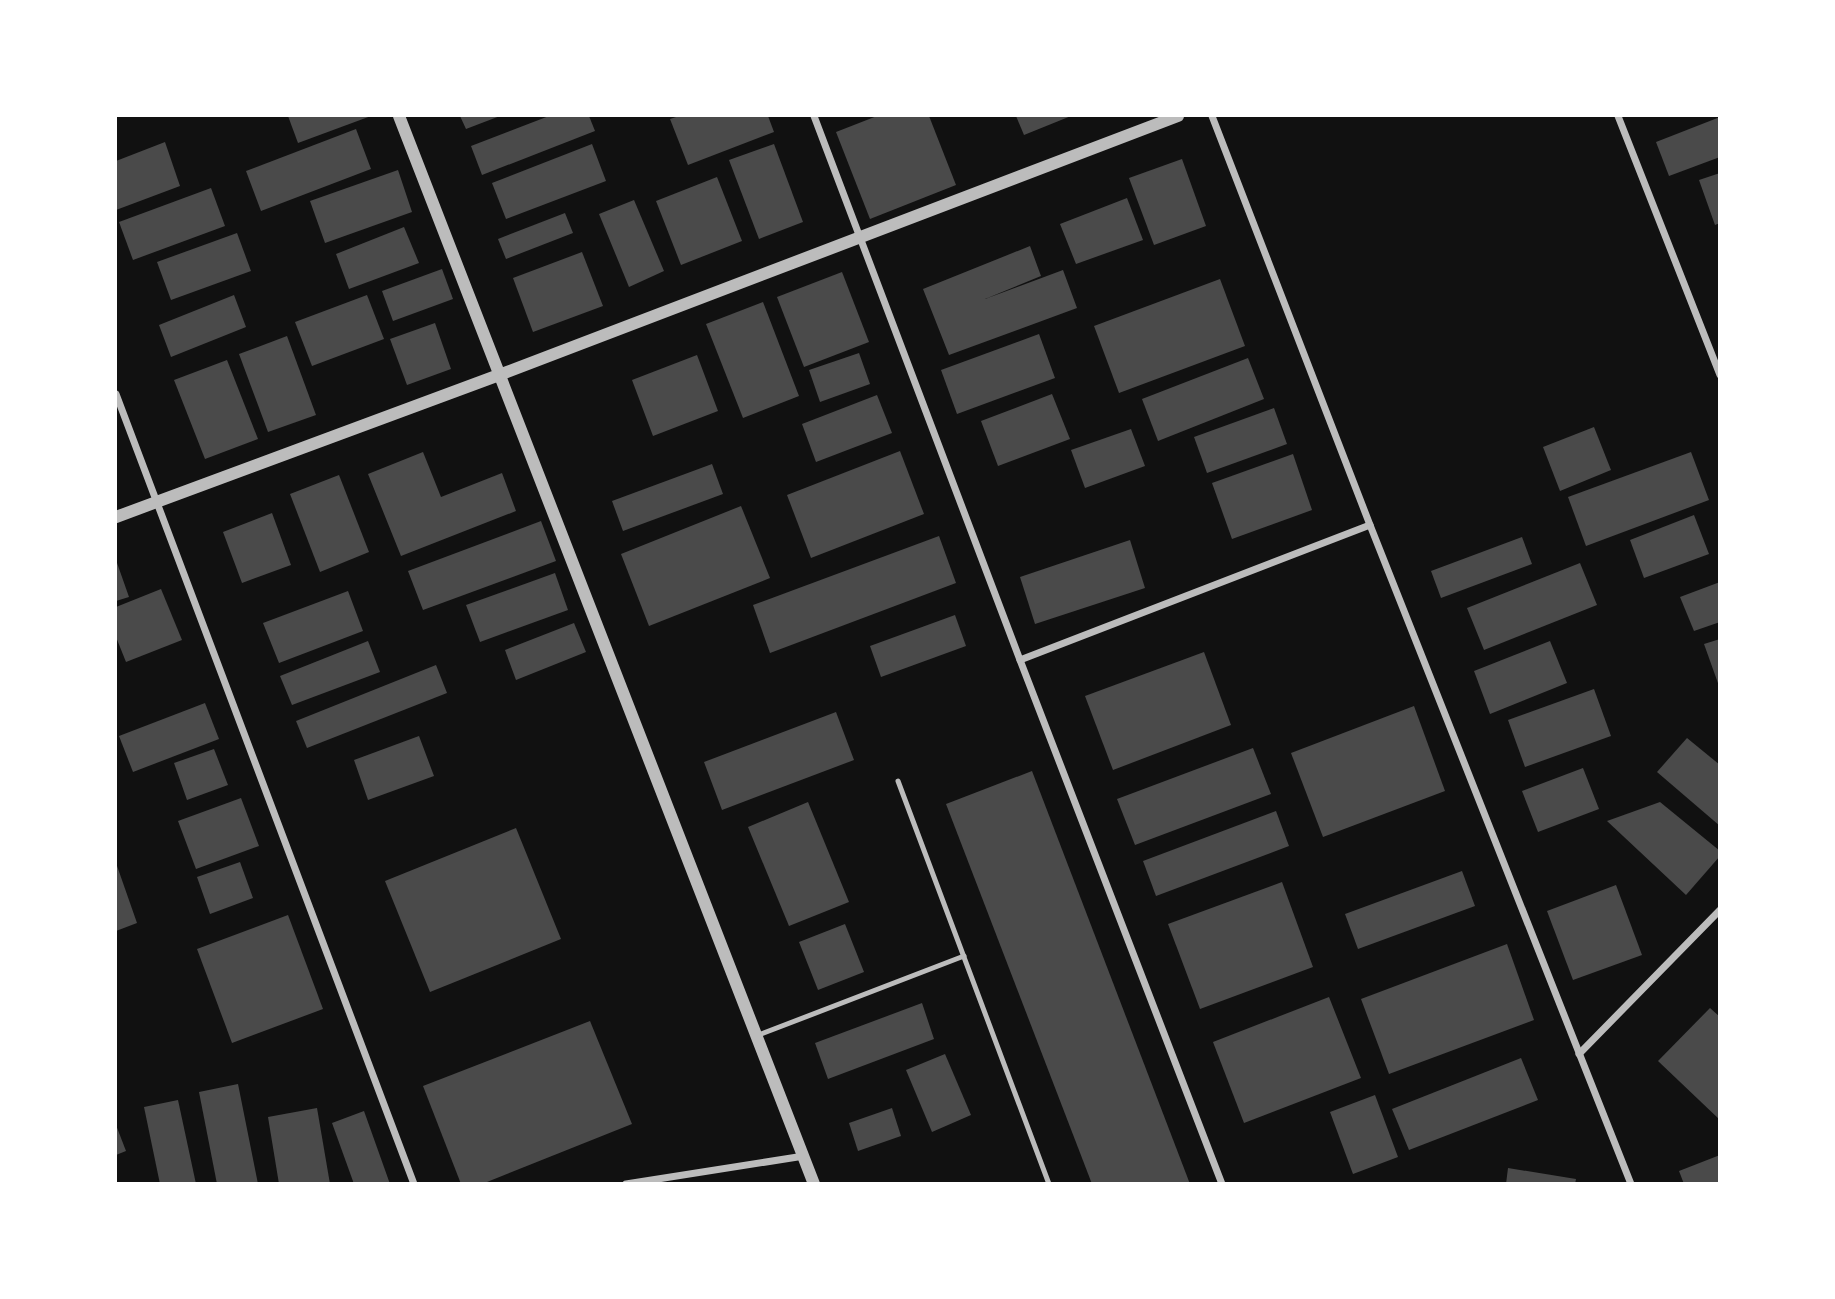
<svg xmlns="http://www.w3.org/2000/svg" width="1835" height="1299" viewBox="0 0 1835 1299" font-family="Manrope,sans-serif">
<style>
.building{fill:#4a4a4a}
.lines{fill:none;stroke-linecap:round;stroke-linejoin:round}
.service{stroke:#bcbcbc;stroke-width:5}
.minor{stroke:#bcbcbc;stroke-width:7}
.tertiary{stroke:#bcbcbc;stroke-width:12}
</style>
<rect width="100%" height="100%" fill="#111"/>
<g class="building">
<path d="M 288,116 L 371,116 L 298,143 Z"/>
<path d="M 460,116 L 500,116 L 466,129 Z"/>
<path d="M 549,116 L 589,116 L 595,131 L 482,175 L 471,146 Z"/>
<path d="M 679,116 L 768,116 L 774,132 L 688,165 L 670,119 Z"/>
<path d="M 877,116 L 929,116 L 956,185 L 870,219 L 836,132 Z"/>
<path d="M 1016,116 L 1071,116 L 1024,135 Z"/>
<path d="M 1720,117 L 1720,157 L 1669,176 L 1656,142 Z"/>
<path d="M 356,129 L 371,169 L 261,211 L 246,171 Z"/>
<path d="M 165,142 L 180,186 L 116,210 L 116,161 Z"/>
<path d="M 592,144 L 606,181 L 506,219 L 492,183 Z"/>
<path d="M 774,144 L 803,222 L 759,239 L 729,160 Z"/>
<path d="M 1182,159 L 1206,226 L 1154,245 L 1129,178 Z"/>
<path d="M 398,170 L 412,212 L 325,243 L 310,201 Z"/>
<path d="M 1720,173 L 1720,223 L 1715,225 L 1699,180 Z"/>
<path d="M 717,177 L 742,241 L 681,265 L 656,201 Z"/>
<path d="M 211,188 L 225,226 L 133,260 L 119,222 Z"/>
<path d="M 1127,198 L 1143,240 L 1076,264 L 1060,224 Z"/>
<path d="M 634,200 L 664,271 L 629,287 L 599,214 Z"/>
<path d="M 565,213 L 573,233 L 506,259 L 498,239 Z"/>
<path d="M 404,227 L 419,263 L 349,289 L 336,254 Z"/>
<path d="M 237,233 L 251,271 L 171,300 L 157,262 Z"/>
<path d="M 1030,246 L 1041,276 L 985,299 L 1063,270 L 1077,308 L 949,355 L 923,289 Z"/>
<path d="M 582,252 L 603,306 L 533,332 L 513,278 Z"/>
<path d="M 442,269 L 453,299 L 393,321 L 382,291 Z"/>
<path d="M 842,272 L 869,342 L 804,367 L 777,297 Z"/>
<path d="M 1220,279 L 1245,346 L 1119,393 L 1094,326 Z"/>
<path d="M 234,295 L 246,327 L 171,357 L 159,325 Z"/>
<path d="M 367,295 L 384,339 L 312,366 L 295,322 Z"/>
<path d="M 763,302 L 799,396 L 743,418 L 706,324 Z"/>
<path d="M 435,323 L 451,369 L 407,385 L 390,339 Z"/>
<path d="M 1039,334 L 1055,378 L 957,414 L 941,370 Z"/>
<path d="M 287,336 L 316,415 L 268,432 L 239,354 Z"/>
<path d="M 859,353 L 870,384 L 820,402 L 809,370 Z"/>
<path d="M 697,355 L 718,411 L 653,436 L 632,380 Z"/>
<path d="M 1248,358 L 1264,399 L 1158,441 L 1142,399 Z"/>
<path d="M 227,360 L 258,439 L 205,459 L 174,380 Z"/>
<path d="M 1052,394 L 1070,439 L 998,466 L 981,421 Z"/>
<path d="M 877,395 L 892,433 L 816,462 L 802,424 Z"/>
<path d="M 1274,408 L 1287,444 L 1207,473 L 1194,437 Z"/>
<path d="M 1594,427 L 1611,470 L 1560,491 L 1543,447 Z"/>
<path d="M 1131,429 L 1145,466 L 1085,488 L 1071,450 Z"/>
<path d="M 900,451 L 924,514 L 811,558 L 787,495 Z"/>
<path d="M 423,452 L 441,497 L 502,473 L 516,511 L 401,556 L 368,474 Z"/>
<path d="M 1691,452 L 1709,500 L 1586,546 L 1568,497 Z"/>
<path d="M 1293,454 L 1312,510 L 1232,539 L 1212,483 Z"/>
<path d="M 712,464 L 723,494 L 623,531 L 612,501 Z"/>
<path d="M 339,475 L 369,552 L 320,572 L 290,494 Z"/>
<path d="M 741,506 L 770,578 L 649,626 L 621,554 Z"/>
<path d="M 272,513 L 291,565 L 242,583 L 223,532 Z"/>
<path d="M 1694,515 L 1709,554 L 1644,578 L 1630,540 Z"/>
<path d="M 541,521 L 556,561 L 423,610 L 408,571 Z"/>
<path d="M 939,536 L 956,583 L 770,653 L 753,605 Z"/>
<path d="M 1522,537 L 1532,564 L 1441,598 L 1431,571 Z"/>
<path d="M 1130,540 L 1145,588 L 1035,624 L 1020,577 Z"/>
<path d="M 116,560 L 129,597 L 116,601 Z"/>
<path d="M 1580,563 L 1597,605 L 1484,650 L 1467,608 Z"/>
<path d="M 555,573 L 568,610 L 480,642 L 466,605 Z"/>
<path d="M 1720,582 L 1720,622 L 1694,631 L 1680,597 Z"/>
<path d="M 161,589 L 182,640 L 126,662 L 116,637 L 116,607 Z"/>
<path d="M 348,591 L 363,631 L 279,663 L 263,623 Z"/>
<path d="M 955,615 L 966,646 L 881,677 L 870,646 Z"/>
<path d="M 574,623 L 586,652 L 516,680 L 505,650 Z"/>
<path d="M 1720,639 L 1720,686 L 1719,686 L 1704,644 Z"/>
<path d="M 368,641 L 380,672 L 292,705 L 280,676 Z"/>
<path d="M 1550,641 L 1567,683 L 1490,714 L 1474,671 Z"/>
<path d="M 1204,652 L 1231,725 L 1113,770 L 1085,696 Z"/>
<path d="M 436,665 L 447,693 L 307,748 L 296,721 Z"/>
<path d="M 1594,689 L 1611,736 L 1525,767 L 1508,720 Z"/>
<path d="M 205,703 L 219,739 L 133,772 L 119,736 Z"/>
<path d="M 1414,706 L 1445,791 L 1323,837 L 1291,753 Z"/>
<path d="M 836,712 L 854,760 L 722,810 L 704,762 Z"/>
<path d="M 419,736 L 434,776 L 368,800 L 354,760 Z"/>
<path d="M 1687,738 L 1720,765 L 1720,826 L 1657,772 Z"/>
<path d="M 1253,748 L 1271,794 L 1135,845 L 1117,799 Z"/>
<path d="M 214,749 L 228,785 L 187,800 L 174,763 Z"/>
<path d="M 1583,768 L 1599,809 L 1538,832 L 1522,791 Z"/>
<path d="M 1032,771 L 1190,1184 L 1092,1184 L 946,804 Z"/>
<path d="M 241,798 L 259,846 L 196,869 L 178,821 Z"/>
<path d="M 808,802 L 849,902 L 789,926 L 748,827 Z"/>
<path d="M 1660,802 L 1720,851 L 1720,856 L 1686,895 L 1607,821 Z"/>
<path d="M 1276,811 L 1289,846 L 1156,896 L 1143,861 Z"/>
<path d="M 516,828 L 561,939 L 430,992 L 385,881 Z"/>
<path d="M 240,862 L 253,898 L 210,914 L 197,877 Z"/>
<path d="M 116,863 L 137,923 L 116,931 Z"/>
<path d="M 1462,871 L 1475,906 L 1358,949 L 1345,914 Z"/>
<path d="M 1282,882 L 1313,967 L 1200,1009 L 1168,924 Z"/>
<path d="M 1616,885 L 1642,955 L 1573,980 L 1547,911 Z"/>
<path d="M 288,915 L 323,1009 L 232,1043 L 197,949 Z"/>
<path d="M 845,924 L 864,972 L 818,990 L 799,942 Z"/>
<path d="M 1507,944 L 1534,1020 L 1389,1074 L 1361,999 Z"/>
<path d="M 1329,997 L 1361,1078 L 1244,1123 L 1213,1042 Z"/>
<path d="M 922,1003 L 934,1039 L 828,1079 L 815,1043 Z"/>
<path d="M 1710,1008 L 1720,1017 L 1720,1120 L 1658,1061 Z"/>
<path d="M 590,1021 L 632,1124 L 482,1184 L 461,1184 L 423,1086 Z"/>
<path d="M 945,1054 L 971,1115 L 932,1132 L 906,1070 Z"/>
<path d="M 1521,1058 L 1538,1100 L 1409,1150 L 1392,1109 Z"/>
<path d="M 238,1084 L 258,1184 L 217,1184 L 199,1092 Z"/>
<path d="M 1375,1095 L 1398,1157 L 1353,1174 L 1330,1112 Z"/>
<path d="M 178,1100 L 196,1184 L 160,1184 L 144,1107 Z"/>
<path d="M 317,1108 L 330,1184 L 279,1184 L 268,1117 Z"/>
<path d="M 892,1108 L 901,1136 L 858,1151 L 849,1123 Z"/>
<path d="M 364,1111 L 390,1184 L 354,1184 L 332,1123 Z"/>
<path d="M 116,1125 L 126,1151 L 116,1155 Z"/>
<path d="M 1720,1155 L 1720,1184 L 1684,1184 L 1679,1171 Z"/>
<path d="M 1508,1168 L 1576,1179 L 1575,1184 L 1506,1184 Z"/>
</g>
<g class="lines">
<g class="service">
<path d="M 898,781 L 1049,1184"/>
<path d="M 756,1036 L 964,956"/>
</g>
<g class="minor">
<path d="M 814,116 L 1020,660 L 1222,1184"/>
<path d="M 1212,116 L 1370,525 L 1631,1184"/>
<path d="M 1618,116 L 1720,375"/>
<path d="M 116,394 L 414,1184"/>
<path d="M 1020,660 L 1370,525"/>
<path d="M 1579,1054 L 1720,910"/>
<path d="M 626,1184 L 804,1156"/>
</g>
<g class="tertiary">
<path d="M 399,116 L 814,1184"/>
<path d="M 116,517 L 499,375 L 1178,116"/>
</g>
</g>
<rect width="1835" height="1299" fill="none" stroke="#ffffff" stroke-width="234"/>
</svg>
